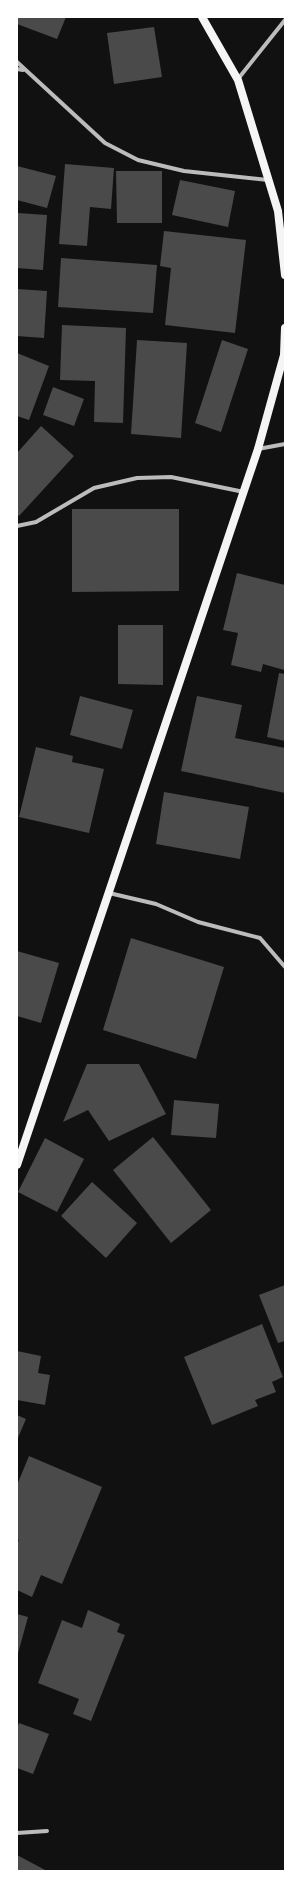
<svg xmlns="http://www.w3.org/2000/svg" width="302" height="1888" viewBox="0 0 302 1888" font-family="Lato,sans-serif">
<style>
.building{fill:#4a4a4a}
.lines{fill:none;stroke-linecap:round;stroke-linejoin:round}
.minor{stroke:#bcbcbc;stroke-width:4}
.secondary{stroke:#f5f5f5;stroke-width:8}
</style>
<rect width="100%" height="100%" fill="#111"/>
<g class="building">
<path d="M 17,17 L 66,17 L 57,39 L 17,24 Z"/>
<path d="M 154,27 L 162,77 L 114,84 L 107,33 Z"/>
<path d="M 65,164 L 114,168 L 111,209 L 90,207 L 87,246 L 59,244 Z"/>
<path d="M 17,166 L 56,176 L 47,208 L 17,200 Z"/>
<path d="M 116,171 L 162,171 L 162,223 L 117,223 Z"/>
<path d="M 180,180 L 235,191 L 228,227 L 172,215 Z"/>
<path d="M 17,213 L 47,215 L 43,270 L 17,268 Z"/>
<path d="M 164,231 L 246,240 L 235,333 L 165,325 L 171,268 L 160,266 Z"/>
<path d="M 61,258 L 157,265 L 153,313 L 58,307 Z"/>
<path d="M 17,289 L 47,291 L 44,338 L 17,336 Z"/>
<path d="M 62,325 L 126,328 L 123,423 L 94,422 L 95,381 L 60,380 Z"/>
<path d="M 137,340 L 187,343 L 181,438 L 131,434 Z"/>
<path d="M 222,340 L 248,349 L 221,432 L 195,423 Z"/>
<path d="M 17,353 L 49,366 L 29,420 L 17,416 Z"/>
<path d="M 53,387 L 84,399 L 74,426 L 43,415 Z"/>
<path d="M 41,426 L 74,456 L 19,516 L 17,514 L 17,453 Z"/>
<path d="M 72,509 L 179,509 L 179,591 L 72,592 Z"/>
<path d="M 237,573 L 285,585 L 284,670 L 263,664 L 261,672 L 231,665 L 238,633 L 223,630 Z"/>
<path d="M 118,625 L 163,625 L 163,685 L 118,684 Z"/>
<path d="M 279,673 L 285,674 L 285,741 L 267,737 Z"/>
<path d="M 80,696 L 133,710 L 122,749 L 70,735 Z"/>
<path d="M 197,696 L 242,705 L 235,738 L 285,748 L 285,793 L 181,771 Z"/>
<path d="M 36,747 L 73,756 L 72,762 L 104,769 L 89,833 L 19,817 Z"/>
<path d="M 164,792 L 249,807 L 240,859 L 156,844 Z"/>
<path d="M 131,938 L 224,967 L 196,1059 L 103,1030 Z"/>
<path d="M 17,951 L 59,963 L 41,1023 L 17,1016 Z"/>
<path d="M 87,1064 L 139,1064 L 166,1114 L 109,1141 L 88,1110 L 63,1122 Z"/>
<path d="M 174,1100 L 219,1104 L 216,1138 L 171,1135 Z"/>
<path d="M 153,1137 L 211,1210 L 171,1243 L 113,1170 Z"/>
<path d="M 45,1138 L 84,1159 L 57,1212 L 18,1192 Z"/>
<path d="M 92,1182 L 137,1223 L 106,1258 L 61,1216 Z"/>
<path d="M 285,1285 L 285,1341 L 278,1343 L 259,1295 Z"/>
<path d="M 262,1324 L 283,1377 L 272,1382 L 276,1392 L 255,1400 L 258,1406 L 212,1425 L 184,1357 Z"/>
<path d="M 17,1351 L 41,1356 L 38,1373 L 50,1375 L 45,1405 L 17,1400 Z"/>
<path d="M 17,1415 L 26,1419 L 17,1440 Z"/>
<path d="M 29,1456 L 102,1487 L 62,1584 L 41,1575 L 32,1597 L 17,1590 L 17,1544 L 19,1540 L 17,1539 L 17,1485 Z"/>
<path d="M 88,1610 L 120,1624 L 117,1632 L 125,1635 L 91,1721 L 73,1714 L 79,1699 L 38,1683 L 62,1620 L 82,1628 Z"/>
<path d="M 17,1614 L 28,1617 L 17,1657 Z"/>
<path d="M 19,1723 L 49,1734 L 33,1774 L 17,1768 L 17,1728 Z"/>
<path d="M 17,1855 L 47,1871 L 17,1871 Z"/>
</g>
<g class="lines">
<g class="minor">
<path d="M 17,62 L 105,143 L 138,160 L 184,171 L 268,180"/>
<path d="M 17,69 L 23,70"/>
<path d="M 238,79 L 285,20"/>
<path d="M 258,449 L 285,444"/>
<path d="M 17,526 L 36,522 L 94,488 L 137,478 L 171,477 L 244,492"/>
<path d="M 109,893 L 156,904 L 198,922 L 260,938 L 285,967"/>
<path d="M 17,1833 L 47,1831"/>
</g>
<g class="secondary">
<path d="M 202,17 L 238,80 L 278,211 L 285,275"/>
<path d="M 17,1165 L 258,449 L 284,355 L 285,328"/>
</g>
</g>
<rect width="302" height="1888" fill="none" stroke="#ffffff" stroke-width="36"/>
</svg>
